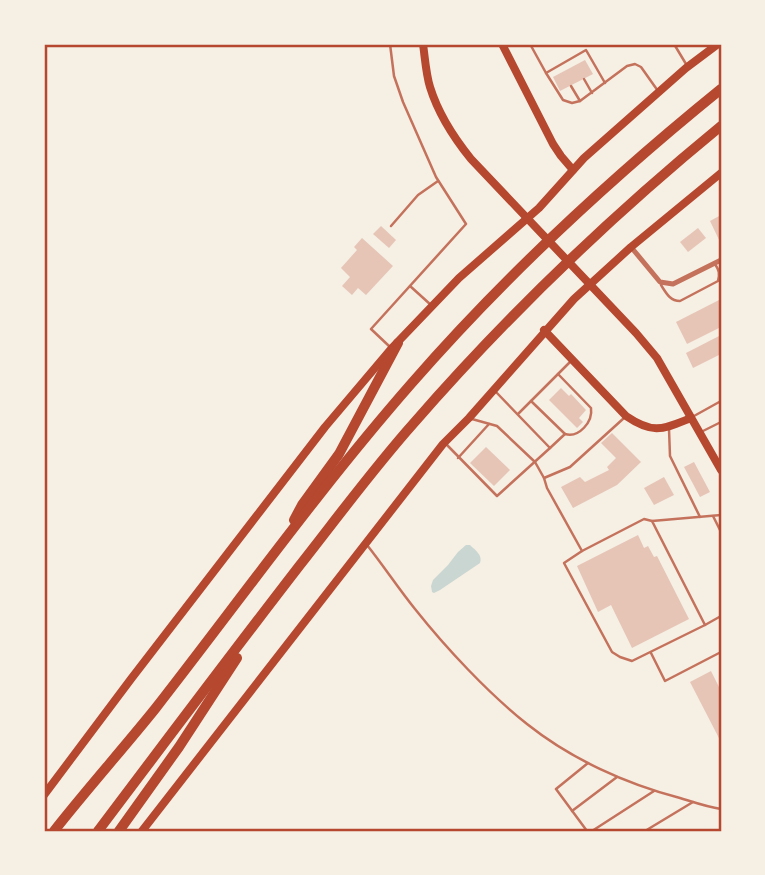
<svg xmlns="http://www.w3.org/2000/svg" width="765" height="875" viewBox="0 0 765 875" font-family="Bitter,serif">
<style>
.water{fill:#c9d6d2}
.building{fill:#e6c5b7}
.lines{fill:none;stroke-linecap:round;stroke-linejoin:round}
.service{stroke:#c5725c;stroke-width:2.5}
.minor{stroke:#c5725c;stroke-width:5}
.secondary{stroke:#b5482f;stroke-width:8}
.motorway{stroke:#b5482f;stroke-width:10}
.neatline{fill:none;stroke:#b5482f;stroke-width:2.5}
</style>
<rect width="100%" height="100%" fill="#f6efe4"/>
<path class="water" d="M 466,545 L 470,545 C 475,550 483,555 480,563 L 440,590 L 434,593 L 432,592 L 431,586 L 433,580 L 448,565 L 458,552 Z"/>
<g class="building">
<path d="M 585,60 L 593,74 L 560,91 L 553,77 Z"/>
<path d="M 721,215 L 721,244 L 710,221 Z"/>
<path d="M 381,226 L 396,240 L 389,248 L 373,234 Z"/>
<path d="M 698,228 L 706,238 L 688,252 L 680,242 Z"/>
<path d="M 362,238 L 393,266 L 366,295 L 358,288 L 352,295 L 342,286 L 350,277 L 341,268 L 357,250 L 354,247 Z"/>
<path d="M 721,299 L 721,327 L 687,344 L 676,322 Z"/>
<path d="M 721,335 L 721,354 L 693,368 L 686,353 Z"/>
<path d="M 561,388 L 569,396 L 571,394 L 586,410 L 579,418 L 583,422 L 577,428 L 549,400 Z"/>
<path d="M 612,433 L 641,462 L 617,485 L 573,508 L 561,487 L 580,477 L 585,482 L 609,470 L 607,467 L 616,458 L 601,443 Z"/>
<path d="M 486,447 L 510,470 L 494,486 L 470,463 Z"/>
<path d="M 694,462 L 710,492 L 700,497 L 684,467 Z"/>
<path d="M 664,477 L 674,495 L 654,505 L 644,488 Z"/>
<path d="M 638,535 L 644,548 L 648,546 L 654,557 L 657,556 L 689,619 L 632,648 L 611,605 L 598,612 L 577,566 Z"/>
<path d="M 711,671 L 721,691 L 721,742 L 690,682 Z"/>
</g>
<g class="lines">
<g class="service">
<path d="M 530,44 L 546,73 L 563,100 L 572,103 L 580,101 L 627,66 L 635,64 L 641,67 L 658,91"/>
<path d="M 674,44 L 686,64"/>
<path d="M 546,73 L 586,50 L 605,83"/>
<path d="M 584,79 L 592,93"/>
<path d="M 571,86 L 580,101"/>
<path d="M 391,226 L 418,195 L 438,181"/>
<path d="M 661,285 C 666,293 670,301 680,301 L 718,281 C 720,274 719,270 715,264"/>
<path d="M 410,286 L 431,305"/>
<path d="M 389,346 L 371,329 L 466,224 L 436,177 L 403,102 L 394,76 L 390,44"/>
<path d="M 558,374 L 591,408 C 593,422 579,438 565,434"/>
<path d="M 496,392 L 550,448 L 565,434 L 531,401 L 518,414"/>
<path d="M 531,401 L 571,361"/>
<path d="M 694,416 L 721,401"/>
<path d="M 472,419 L 497,426 L 535,462 L 544,478 L 547,488 L 582,551"/>
<path d="M 669,429 L 670,456 L 700,517"/>
<path d="M 703,431 L 721,422"/>
<path d="M 447,445 L 497,496 L 550,448"/>
<path d="M 458,458 L 489,424"/>
<path d="M 544,478 L 570,467 L 624,418"/>
<path d="M 721,515 L 652,521 L 705,625 L 721,616"/>
<path d="M 713,516 L 721,532"/>
<path d="M 652,521 L 644,519 L 582,551 L 564,563 L 612,652 L 620,657 L 632,661 L 705,625"/>
<path d="M 367,545 C 383,565 398,588 415,609 C 446,648 488,693 527,724 C 571,759 626,784 680,798 C 693,802 707,807 721,809"/>
<path d="M 651,653 L 665,681 L 721,652"/>
<path d="M 572,811 L 617,777"/>
<path d="M 587,831 L 556,789 L 588,763"/>
<path d="M 592,831 L 654,791"/>
<path d="M 645,831 L 693,802"/>
</g>
<path class="minor" d="M 631,247 L 660,282 L 673,284 L 721,260"/>
<g class="secondary">
<path d="M 423,44 C 425,58 426,74 430,87 C 438,113 454,138 471,159 L 636,333 L 657,358 L 721,470"/>
<path d="M 502,44 L 553,144 L 561,156 L 573,170"/>
<path d="M 544,330 L 626,416 C 654,435 663,429 691,418"/>
<path d="M 44,795 L 131,679 L 325,427 L 391,349 L 459,278 L 539,208 L 584,158 L 686,68 L 718,44"/>
<path d="M 142,831 L 443,444 L 469,418 L 574,299 L 631,247 L 721,173"/>
</g>
<g class="motorway">
<path d="M 294,520 L 302,505 L 339,454 L 398,343"/>
<path d="M 54,831 C 87,789 122,750 155,709 C 240,600 320,488 411,384 C 505,276 610,179 721,89"/>
<path d="M 98,831 C 165,742 232,653 300,565 C 337,518 373,469 413,424 C 507,316 610,217 721,126"/>
<path d="M 119,831 L 179,747 L 237,658"/>
</g>
</g>
<rect width="765" height="875" fill="none" stroke="#f6efe4" stroke-width="91"/>
<rect x="46" y="46" width="674" height="784" class="neatline"/>
</svg>
